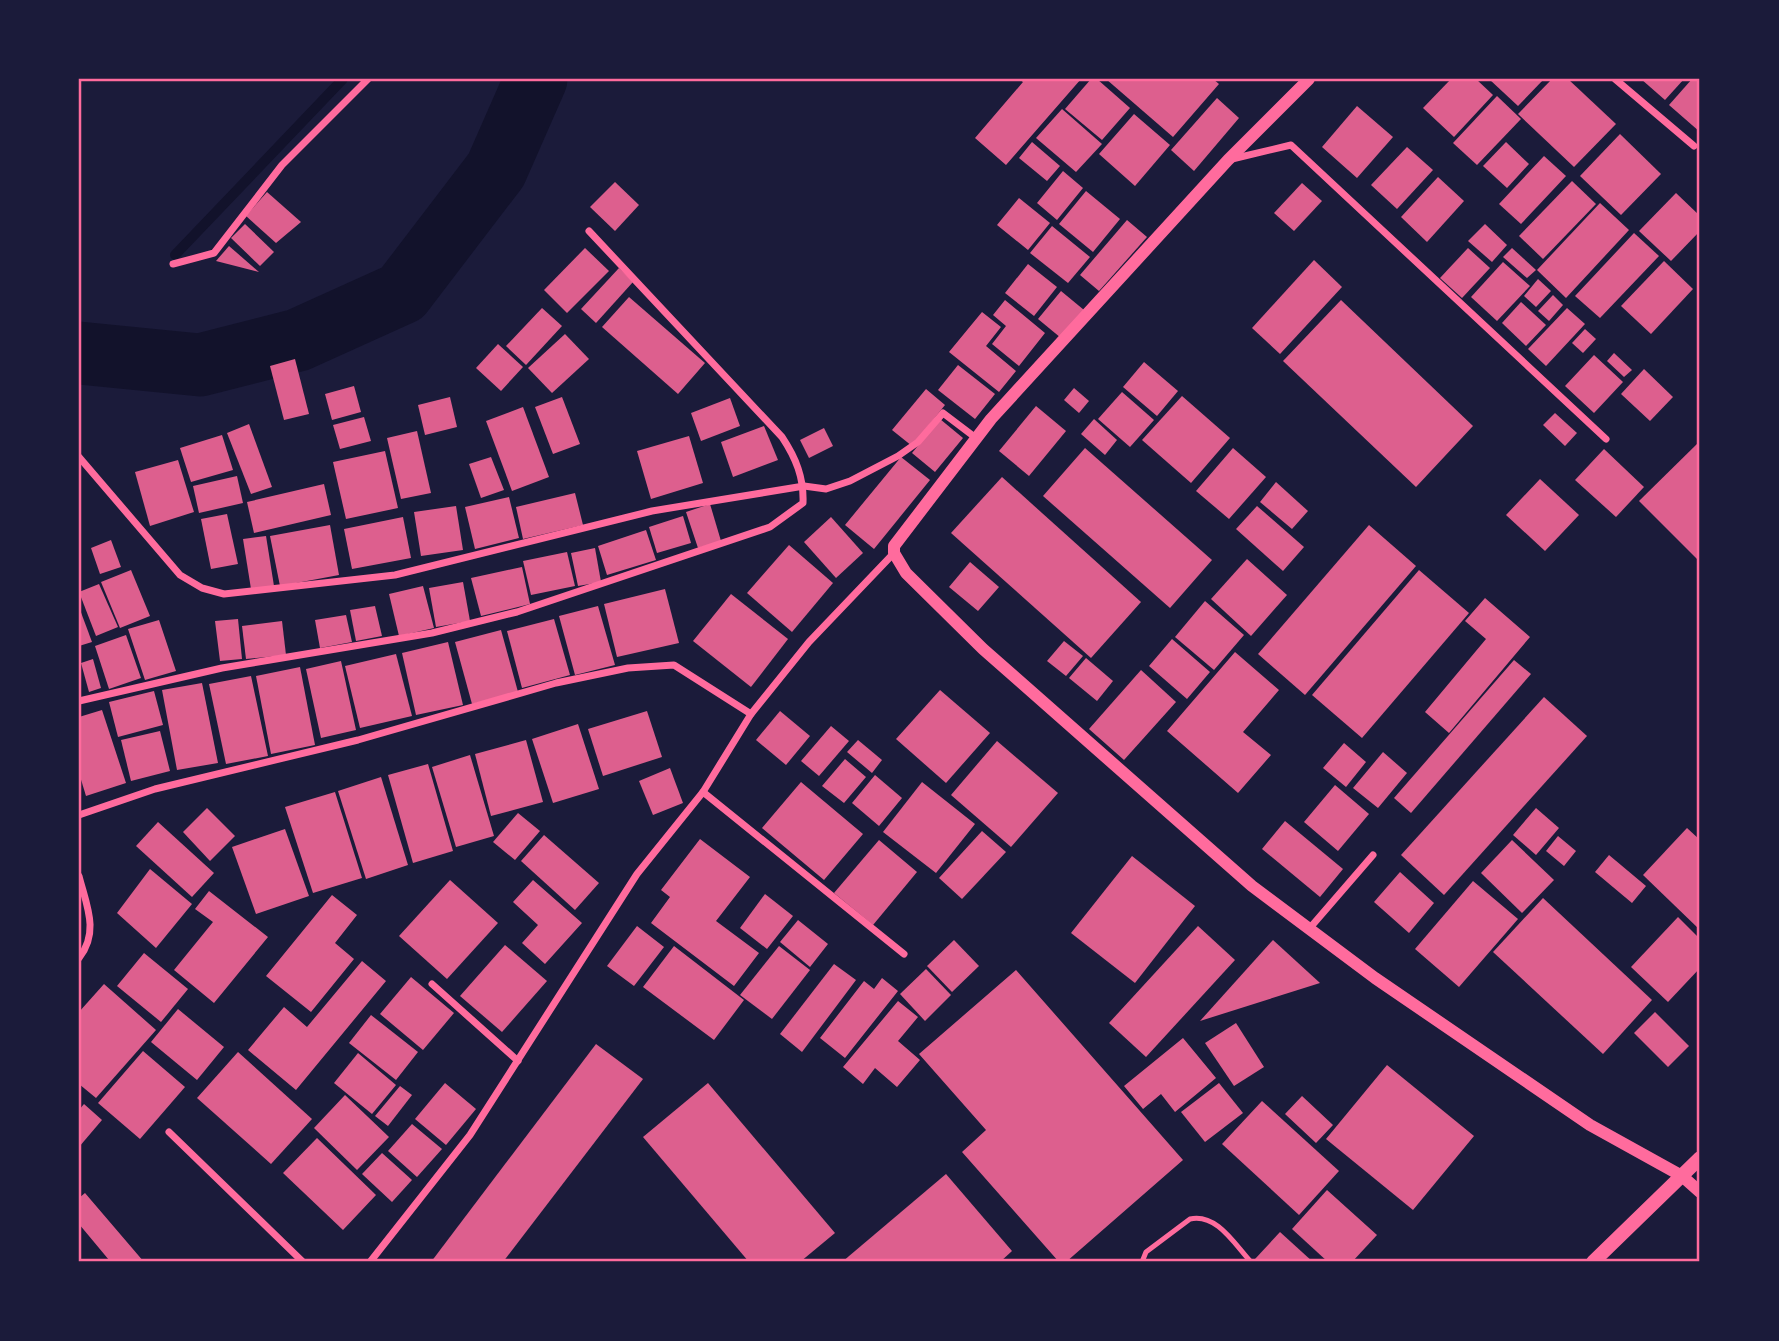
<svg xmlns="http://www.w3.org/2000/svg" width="1779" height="1341" viewBox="0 0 1779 1341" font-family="'Roboto Condensed',sans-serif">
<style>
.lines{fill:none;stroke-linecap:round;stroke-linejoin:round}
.stream{stroke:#12122b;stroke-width:10}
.river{stroke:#12122b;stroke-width:63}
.building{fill:#dd5f8e}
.service{stroke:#ff6b9d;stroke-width:5}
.minor{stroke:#ff6b9d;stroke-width:7}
.tertiary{stroke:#ff6b9d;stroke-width:12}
.secondary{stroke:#ff6b9d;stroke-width:14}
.neatline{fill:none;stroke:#ff6b9d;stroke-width:2.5}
</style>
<rect width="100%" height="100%" fill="#1b1b3a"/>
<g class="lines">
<path class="stream" d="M 175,255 L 343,79"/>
<path class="river" d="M 79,353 L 200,365 L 298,340 L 402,293 L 496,170 L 536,79"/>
</g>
<g class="building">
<path d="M 1019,79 L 1081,79 L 1006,165 L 975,138 L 1023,82 Z"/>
<path d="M 1091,79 L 1097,79 L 1130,108 L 1102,140 L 1065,109 Z"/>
<path d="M 1106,79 L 1213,79 L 1219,84 L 1173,137 Z"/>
<path d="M 1451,79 L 1476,79 L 1493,95 L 1454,137 L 1423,108 Z"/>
<path d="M 1489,79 L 1544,79 L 1518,106 Z"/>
<path d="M 1552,79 L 1568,79 L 1616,124 L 1574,167 L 1518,114 Z"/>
<path d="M 1641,79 L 1684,79 L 1665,100 Z"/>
<path d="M 1692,79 L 1700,79 L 1700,132 L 1669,105 Z"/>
<path d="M 1497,96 L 1521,119 L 1477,165 L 1453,143 Z"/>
<path d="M 1217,98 L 1239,118 L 1194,171 L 1171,150 Z"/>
<path d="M 1357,106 L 1393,137 L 1357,178 L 1322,147 Z"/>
<path d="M 1062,109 L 1102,144 L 1076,172 L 1036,138 Z"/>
<path d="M 1134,114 L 1170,145 L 1135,186 L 1099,154 Z"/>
<path d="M 1620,134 L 1661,174 L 1621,215 L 1580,176 Z"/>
<path d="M 1032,142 L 1060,166 L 1047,181 L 1019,158 Z"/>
<path d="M 1506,142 L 1529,164 L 1507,188 L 1483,166 Z"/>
<path d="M 1407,147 L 1433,170 L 1397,209 L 1371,185 Z"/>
<path d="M 1544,156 L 1566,176 L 1521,224 L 1499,204 Z"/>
<path d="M 1063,171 L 1083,188 L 1057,220 L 1037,203 Z"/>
<path d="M 1438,177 L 1464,201 L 1427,242 L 1401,217 Z"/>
<path d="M 1572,181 L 1596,204 L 1543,259 L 1519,236 Z"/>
<path d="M 615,182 L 639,205 L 615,231 L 590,207 Z"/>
<path d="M 1302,183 L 1322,201 L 1294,231 L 1274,213 Z"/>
<path d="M 1086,191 L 1120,219 L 1093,252 L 1059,224 Z"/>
<path d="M 267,192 L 301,222 L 276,243 L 246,216 Z"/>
<path d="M 1676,193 L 1700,216 L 1700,231 L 1671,261 L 1639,231 Z"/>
<path d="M 1019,198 L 1050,223 L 1028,250 L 997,225 Z"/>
<path d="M 1600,203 L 1629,230 L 1566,298 L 1537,270 Z"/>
<path d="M 1127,220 L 1147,237 L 1099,291 L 1080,275 Z"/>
<path d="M 245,224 L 274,252 L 260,266 L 231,238 Z"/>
<path d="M 1485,224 L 1507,245 L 1492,262 L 1468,241 Z"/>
<path d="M 1052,226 L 1090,257 L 1068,283 L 1030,253 Z"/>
<path d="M 1634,233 L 1659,256 L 1600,318 L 1575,296 Z"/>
<path d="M 229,246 L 259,272 L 216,261 Z"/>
<path d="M 585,248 L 609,271 L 567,313 L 544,290 Z"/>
<path d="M 1468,248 L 1490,268 L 1462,298 L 1440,278 Z"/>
<path d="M 1512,248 L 1536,270 L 1527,278 L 1503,257 Z"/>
<path d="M 1314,260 L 1342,287 L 1280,354 L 1252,328 Z"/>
<path d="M 1664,261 L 1693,289 L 1651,334 L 1621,306 Z"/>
<path d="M 1503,262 L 1530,286 L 1497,321 L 1471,297 Z"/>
<path d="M 1028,264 L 1057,287 L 1034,316 L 1005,293 Z"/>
<path d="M 619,268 L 633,282 L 596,323 L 581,309 Z"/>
<path d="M 1538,279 L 1551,291 L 1536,307 L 1524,296 Z"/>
<path d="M 1061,291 L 1084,310 L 1061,338 L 1038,319 Z"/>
<path d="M 1553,295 L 1563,305 L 1549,321 L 1538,311 Z"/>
<path d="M 629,297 L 705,363 L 678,394 L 602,327 Z"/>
<path d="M 1005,300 L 1045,333 L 1019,366 L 992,344 L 1006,326 L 993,315 Z"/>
<path d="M 1341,300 L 1473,426 L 1416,487 L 1283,361 Z"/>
<path d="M 1521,302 L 1546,325 L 1526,346 L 1502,323 Z"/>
<path d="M 542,308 L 562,326 L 526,365 L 506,346 Z"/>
<path d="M 1567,308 L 1585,324 L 1546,366 L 1528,349 Z"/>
<path d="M 982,312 L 1001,327 L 986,346 L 1016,371 L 999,392 L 949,352 Z"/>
<path d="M 1585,329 L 1596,339 L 1583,353 L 1572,343 Z"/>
<path d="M 565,334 L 589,359 L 552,393 L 528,368 Z"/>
<path d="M 498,344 L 523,367 L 501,391 L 476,368 Z"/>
<path d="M 1614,353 L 1632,370 L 1624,377 L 1607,361 Z"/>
<path d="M 1594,355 L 1623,382 L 1594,413 L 1565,386 Z"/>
<path d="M 295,359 L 309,414 L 284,420 L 270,366 Z"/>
<path d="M 1144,362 L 1178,391 L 1157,416 L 1123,387 Z"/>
<path d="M 958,365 L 995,394 L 975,419 L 938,390 Z"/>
<path d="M 1644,369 L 1673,397 L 1650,421 L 1621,394 Z"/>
<path d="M 354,386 L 361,412 L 332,420 L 325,394 Z"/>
<path d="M 1074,388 L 1089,401 L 1079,413 L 1064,400 Z"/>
<path d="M 926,389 L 945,405 L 912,446 L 892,430 Z"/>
<path d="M 1122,392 L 1154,420 L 1130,447 L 1098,419 Z"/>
<path d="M 1182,396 L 1230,438 L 1191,483 L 1142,440 Z"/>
<path d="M 450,397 L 457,427 L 425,435 L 418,405 Z"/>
<path d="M 562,397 L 580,444 L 553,454 L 535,407 Z"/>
<path d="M 730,398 L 740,426 L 701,441 L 691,413 Z"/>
<path d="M 1036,406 L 1066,431 L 1029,476 L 999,451 Z"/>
<path d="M 523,407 L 549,477 L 512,491 L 486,421 Z"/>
<path d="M 1555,413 L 1577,433 L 1565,446 L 1543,425 Z"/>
<path d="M 364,417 L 371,441 L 340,449 L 333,425 Z"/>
<path d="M 940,419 L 963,438 L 935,472 L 912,453 Z"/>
<path d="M 1094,419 L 1117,440 L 1105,455 L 1081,434 Z"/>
<path d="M 249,424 L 272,487 L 251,494 L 227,433 Z"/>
<path d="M 764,426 L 778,460 L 733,477 L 721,442 Z"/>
<path d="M 824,428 L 833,446 L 809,458 L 800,440 Z"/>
<path d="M 417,431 L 431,493 L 401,499 L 387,438 Z"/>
<path d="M 222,435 L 233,470 L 191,482 L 180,448 Z"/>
<path d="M 689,436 L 703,483 L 651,499 L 637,451 Z"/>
<path d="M 1699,442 L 1700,444 L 1700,562 L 1639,501 Z"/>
<path d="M 1085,448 L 1212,560 L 1170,608 L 1043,496 Z"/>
<path d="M 1233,448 L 1266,477 L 1229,519 L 1196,491 Z"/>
<path d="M 1604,449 L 1644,487 L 1616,517 L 1575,480 Z"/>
<path d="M 385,451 L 398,508 L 346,519 L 333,462 Z"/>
<path d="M 491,457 L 504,490 L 481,498 L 469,464 Z"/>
<path d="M 901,457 L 930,480 L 874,549 L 845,525 Z"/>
<path d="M 178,460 L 194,512 L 150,526 L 135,472 Z"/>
<path d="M 237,476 L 243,503 L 199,513 L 193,486 Z"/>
<path d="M 1002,477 L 1141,602 L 1091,658 L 951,533 Z"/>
<path d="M 1540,479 L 1579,515 L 1545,551 L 1506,515 Z"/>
<path d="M 1276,482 L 1308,511 L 1292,529 L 1260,502 Z"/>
<path d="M 324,484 L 331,515 L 254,533 L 247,502 Z"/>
<path d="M 575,493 L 583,525 L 523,539 L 516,507 Z"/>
<path d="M 509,497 L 519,538 L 475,549 L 465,507 Z"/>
<path d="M 710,504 L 721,541 L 698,548 L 686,512 Z"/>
<path d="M 456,506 L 463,550 L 421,556 L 414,512 Z"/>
<path d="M 1257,506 L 1304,547 L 1283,571 L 1236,529 Z"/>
<path d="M 227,514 L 238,564 L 211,569 L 201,519 Z"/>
<path d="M 683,516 L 691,543 L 657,553 L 649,527 Z"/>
<path d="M 403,517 L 411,558 L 352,569 L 344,529 Z"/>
<path d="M 831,517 L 863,553 L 836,578 L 804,542 Z"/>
<path d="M 330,525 L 339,575 L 280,586 L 270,536 Z"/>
<path d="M 1369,525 L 1416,566 L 1305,695 L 1258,654 Z"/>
<path d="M 646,530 L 656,560 L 607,575 L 598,546 Z"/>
<path d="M 266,536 L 274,586 L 251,589 L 243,539 Z"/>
<path d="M 111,540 L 121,567 L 100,574 L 91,548 Z"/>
<path d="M 789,545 L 833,583 L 792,632 L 747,593 Z"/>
<path d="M 595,548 L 601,582 L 578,586 L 571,553 Z"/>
<path d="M 567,552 L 575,586 L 531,595 L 523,561 Z"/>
<path d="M 1247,559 L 1287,595 L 1251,636 L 1211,599 Z"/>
<path d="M 970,562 L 999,587 L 978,611 L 949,587 Z"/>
<path d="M 522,567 L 530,604 L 481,616 L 471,578 Z"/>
<path d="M 131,570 L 150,616 L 120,628 L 101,582 Z"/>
<path d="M 1419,570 L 1469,613 L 1362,738 L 1312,695 Z"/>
<path d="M 463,582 L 470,621 L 436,627 L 429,588 Z"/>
<path d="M 99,584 L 118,627 L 96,636 L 79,592 Z"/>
<path d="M 423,586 L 434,628 L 399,636 L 389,594 Z"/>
<path d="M 665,589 L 679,643 L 617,657 L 604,604 Z"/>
<path d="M 731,594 L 788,639 L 751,687 L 693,641 Z"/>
<path d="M 1485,598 L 1530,637 L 1449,733 L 1425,712 L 1486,639 L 1465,621 Z"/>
<path d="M 1205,601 L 1244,635 L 1214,670 L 1175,637 Z"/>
<path d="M 375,606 L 382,636 L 356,641 L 350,610 Z"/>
<path d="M 598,606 L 615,665 L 575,675 L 559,616 Z"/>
<path d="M 79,607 L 92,642 L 79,646 Z"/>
<path d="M 346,615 L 352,642 L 320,648 L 315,620 Z"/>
<path d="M 238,619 L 242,659 L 220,661 L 215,621 Z"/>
<path d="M 554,619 L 570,675 L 522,688 L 507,631 Z"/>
<path d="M 159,620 L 176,671 L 145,680 L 128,629 Z"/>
<path d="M 282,621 L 286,655 L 246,659 L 242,626 Z"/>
<path d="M 501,630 L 518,692 L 472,704 L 455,642 Z"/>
<path d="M 126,635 L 141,678 L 109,689 L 95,646 Z"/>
<path d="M 1172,639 L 1210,672 L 1187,699 L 1149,666 Z"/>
<path d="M 1064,641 L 1083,656 L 1066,676 L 1047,661 Z"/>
<path d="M 448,642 L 463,705 L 416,715 L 402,653 Z"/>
<path d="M 1235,652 L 1279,690 L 1243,732 L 1271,755 L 1238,793 L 1167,731 Z"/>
<path d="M 396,654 L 412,716 L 360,728 L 345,666 Z"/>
<path d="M 1086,658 L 1113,681 L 1097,701 L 1069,678 Z"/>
<path d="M 93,659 L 101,688 L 89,692 L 81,663 Z"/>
<path d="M 1514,660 L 1531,674 L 1411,813 L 1394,798 Z"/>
<path d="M 341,661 L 356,730 L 321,738 L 306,669 Z"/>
<path d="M 300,667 L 315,745 L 271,754 L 256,676 Z"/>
<path d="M 1141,670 L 1176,702 L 1124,760 L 1089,729 Z"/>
<path d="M 251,676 L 268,756 L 226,764 L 209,684 Z"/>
<path d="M 202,683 L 218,763 L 177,770 L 162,690 Z"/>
<path d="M 940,690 L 990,733 L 946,783 L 896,739 Z"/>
<path d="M 154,691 L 163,725 L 118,737 L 109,702 Z"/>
<path d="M 1544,697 L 1587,736 L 1444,895 L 1401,855 Z"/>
<path d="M 102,710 L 126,783 L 86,796 L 79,773 L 79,717 Z"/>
<path d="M 647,711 L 662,757 L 603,776 L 588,729 Z"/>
<path d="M 780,711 L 810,736 L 786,765 L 756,740 Z"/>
<path d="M 578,724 L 599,789 L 553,803 L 532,739 Z"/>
<path d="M 831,726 L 849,741 L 819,776 L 801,761 Z"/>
<path d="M 160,731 L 170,771 L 131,781 L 121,740 Z"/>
<path d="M 526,740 L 543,802 L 491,816 L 475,754 Z"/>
<path d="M 858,740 L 882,760 L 872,773 L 847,752 Z"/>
<path d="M 997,741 L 1058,793 L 1011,847 L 951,795 Z"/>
<path d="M 1344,743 L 1366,762 L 1346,787 L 1323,768 Z"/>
<path d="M 1383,752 L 1407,773 L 1378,808 L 1353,788 Z"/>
<path d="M 470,755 L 494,836 L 456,847 L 432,767 Z"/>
<path d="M 845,759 L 866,777 L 844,803 L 822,786 Z"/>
<path d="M 428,764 L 453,851 L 413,863 L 388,775 Z"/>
<path d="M 670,768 L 683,803 L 653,815 L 639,781 Z"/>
<path d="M 875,775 L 902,798 L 879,826 L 852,803 Z"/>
<path d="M 381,777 L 408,865 L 366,879 L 338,791 Z"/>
<path d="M 801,782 L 863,834 L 824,880 L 762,828 Z"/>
<path d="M 922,782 L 975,824 L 936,873 L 883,832 Z"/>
<path d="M 1335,785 L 1369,814 L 1338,851 L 1304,822 Z"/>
<path d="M 335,792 L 362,878 L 313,893 L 285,807 Z"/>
<path d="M 207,808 L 235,836 L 210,861 L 183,832 Z"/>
<path d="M 1536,808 L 1559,828 L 1536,855 L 1513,835 Z"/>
<path d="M 518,813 L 540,831 L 515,860 L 493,842 Z"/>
<path d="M 1285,821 L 1343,869 L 1320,897 L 1262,849 Z"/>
<path d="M 158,822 L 214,873 L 192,897 L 136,846 Z"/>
<path d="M 1687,828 L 1700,840 L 1700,930 L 1643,875 Z"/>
<path d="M 285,829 L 309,896 L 256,914 L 232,847 Z"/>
<path d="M 982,831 L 1006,852 L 962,899 L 939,878 Z"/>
<path d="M 544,835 L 599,883 L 575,910 L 521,861 Z"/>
<path d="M 1558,836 L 1576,851 L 1564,866 L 1546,851 Z"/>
<path d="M 700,839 L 750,877 L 716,921 L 759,953 L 734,986 L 651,923 L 670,897 L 661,890 Z"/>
<path d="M 879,840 L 917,872 L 873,925 L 834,893 Z"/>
<path d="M 1512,840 L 1554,880 L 1522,913 L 1481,873 Z"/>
<path d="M 1609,855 L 1646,886 L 1632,903 L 1595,872 Z"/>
<path d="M 1132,856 L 1195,906 L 1135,983 L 1071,933 Z"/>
<path d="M 150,869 L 192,904 L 156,948 L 117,913 Z"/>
<path d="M 1400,872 L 1434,903 L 1409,933 L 1374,902 Z"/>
<path d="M 450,880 L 498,923 L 447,979 L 399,936 Z"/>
<path d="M 533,880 L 582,923 L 545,964 L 522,943 L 538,925 L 513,902 Z"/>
<path d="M 1473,881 L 1518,919 L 1459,987 L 1415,949 Z"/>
<path d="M 209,891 L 268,937 L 214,1003 L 174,970 L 213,922 L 195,909 Z"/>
<path d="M 765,894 L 793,916 L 767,949 L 740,928 Z"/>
<path d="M 332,895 L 357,915 L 335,943 L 354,959 L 311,1012 L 266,976 Z"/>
<path d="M 1543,898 L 1652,1000 L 1603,1054 L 1493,952 Z"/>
<path d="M 1678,917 L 1700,939 L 1700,968 L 1668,1002 L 1631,967 Z"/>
<path d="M 798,920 L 828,944 L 810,967 L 780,942 Z"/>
<path d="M 637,926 L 664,947 L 634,986 L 607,966 Z"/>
<path d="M 1198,926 L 1235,960 L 1146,1057 L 1109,1023 Z"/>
<path d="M 954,940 L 979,966 L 952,992 L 927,966 Z"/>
<path d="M 1273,940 L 1320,983 L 1200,1021 Z"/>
<path d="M 505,945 L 547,981 L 502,1032 L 460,996 Z"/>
<path d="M 674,946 L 744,1000 L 714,1040 L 643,987 Z"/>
<path d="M 779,946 L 810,970 L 772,1019 L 740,995 Z"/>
<path d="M 144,953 L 188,989 L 161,1022 L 117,986 Z"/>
<path d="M 362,961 L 386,981 L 296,1090 L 248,1050 L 284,1007 L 307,1027 Z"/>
<path d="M 834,964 L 856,980 L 802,1052 L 780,1034 Z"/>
<path d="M 926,969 L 951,995 L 925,1021 L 900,994 Z"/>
<path d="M 1016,970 L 1183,1160 L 1066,1262 L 1059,1262 L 962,1152 L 986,1130 L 919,1054 Z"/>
<path d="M 411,977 L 454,1013 L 423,1050 L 380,1014 Z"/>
<path d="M 882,978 L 898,991 L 845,1058 L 820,1038 L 864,981 L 874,989 Z"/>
<path d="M 104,984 L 156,1030 L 96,1098 L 79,1084 L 79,1012 Z"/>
<path d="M 898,1001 L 918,1017 L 898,1041 L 920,1060 L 897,1087 L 875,1068 L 863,1084 L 843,1067 Z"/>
<path d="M 178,1009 L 224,1047 L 197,1080 L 151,1042 Z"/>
<path d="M 1655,1012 L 1689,1046 L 1668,1067 L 1634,1033 Z"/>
<path d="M 371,1015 L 418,1052 L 396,1080 L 349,1043 Z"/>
<path d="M 1236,1023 L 1264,1067 L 1234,1086 L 1205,1043 Z"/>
<path d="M 1183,1038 L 1216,1078 L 1175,1112 L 1161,1094 L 1143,1109 L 1124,1086 Z"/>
<path d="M 596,1044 L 643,1079 L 503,1262 L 431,1262 Z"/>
<path d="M 143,1051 L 185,1087 L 140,1139 L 98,1103 Z"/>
<path d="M 238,1052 L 312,1119 L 271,1164 L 197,1098 Z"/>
<path d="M 358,1053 L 396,1085 L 372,1114 L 334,1083 Z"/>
<path d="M 1387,1065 L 1474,1136 L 1413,1210 L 1326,1139 Z"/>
<path d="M 445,1083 L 476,1109 L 446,1145 L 415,1119 Z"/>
<path d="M 708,1083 L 835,1233 L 800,1262 L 749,1262 L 643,1137 Z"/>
<path d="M 1219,1083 L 1243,1113 L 1205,1142 L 1181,1112 Z"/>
<path d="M 400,1086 L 412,1095 L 388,1126 L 375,1116 Z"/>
<path d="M 345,1095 L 389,1137 L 357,1170 L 314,1128 Z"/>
<path d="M 1302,1096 L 1333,1125 L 1316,1143 L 1285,1114 Z"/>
<path d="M 1262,1101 L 1339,1171 L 1299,1215 L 1222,1144 Z"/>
<path d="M 84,1104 L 102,1120 L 79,1147 L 79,1110 Z"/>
<path d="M 412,1124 L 442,1149 L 417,1177 L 388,1151 Z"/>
<path d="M 317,1138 L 376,1195 L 343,1230 L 283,1173 Z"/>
<path d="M 382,1153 L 412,1180 L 392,1202 L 362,1174 Z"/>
<path d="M 946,1174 L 1012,1251 L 1000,1262 L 842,1262 Z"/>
<path d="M 1327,1190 L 1377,1235 L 1352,1262 L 1328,1262 L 1292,1229 Z"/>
<path d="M 85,1193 L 144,1262 L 107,1262 L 109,1260 L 79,1224 L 79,1198 Z"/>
<path d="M 1280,1232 L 1313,1262 L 1259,1262 L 1255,1259 Z"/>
</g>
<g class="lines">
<path class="service" d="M 1142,1262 L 1146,1252 L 1190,1219 C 1217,1213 1235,1245 1251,1262"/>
<g class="minor">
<path d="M 1615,79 L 1694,146"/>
<path d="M 1232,159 L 1291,145 L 1606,439"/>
<path d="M 173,264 L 214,253 L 282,165 L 368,79"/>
<path d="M 79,457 L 180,575 L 202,588 L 224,594 L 395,575 L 652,511 L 804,486 L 826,489 L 850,481 L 898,456 L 918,442 L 943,413 L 976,438"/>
<path d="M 79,701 L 222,668 L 432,633 L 517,612 L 770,527 L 803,503 C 804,478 796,458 782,437 L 589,231"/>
<path d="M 703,792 L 904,954"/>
<path d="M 79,815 L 155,789 L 358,740 L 556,683 L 628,668 L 674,665 L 751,714"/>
<path d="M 79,876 C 86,904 100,932 79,958"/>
<path d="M 1309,929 L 1373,855"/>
<path d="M 432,984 L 518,1061"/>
<path d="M 169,1132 L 303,1262"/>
<path d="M 370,1262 L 470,1135 L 637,874 L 703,792 L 751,714 L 809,642 L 894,553"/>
</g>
<path class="tertiary" d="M 1309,79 L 1228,160 L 991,419 L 894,546 L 894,553 L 906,573 L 983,649 L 1252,886 L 1375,978 L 1590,1125 L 1682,1176 L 1700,1192"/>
<path class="secondary" d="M 1593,1262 L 1700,1158"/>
</g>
<rect width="1779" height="1341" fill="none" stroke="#1b1b3a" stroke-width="161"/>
<rect x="80" y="80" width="1618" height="1180" class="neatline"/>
</svg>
